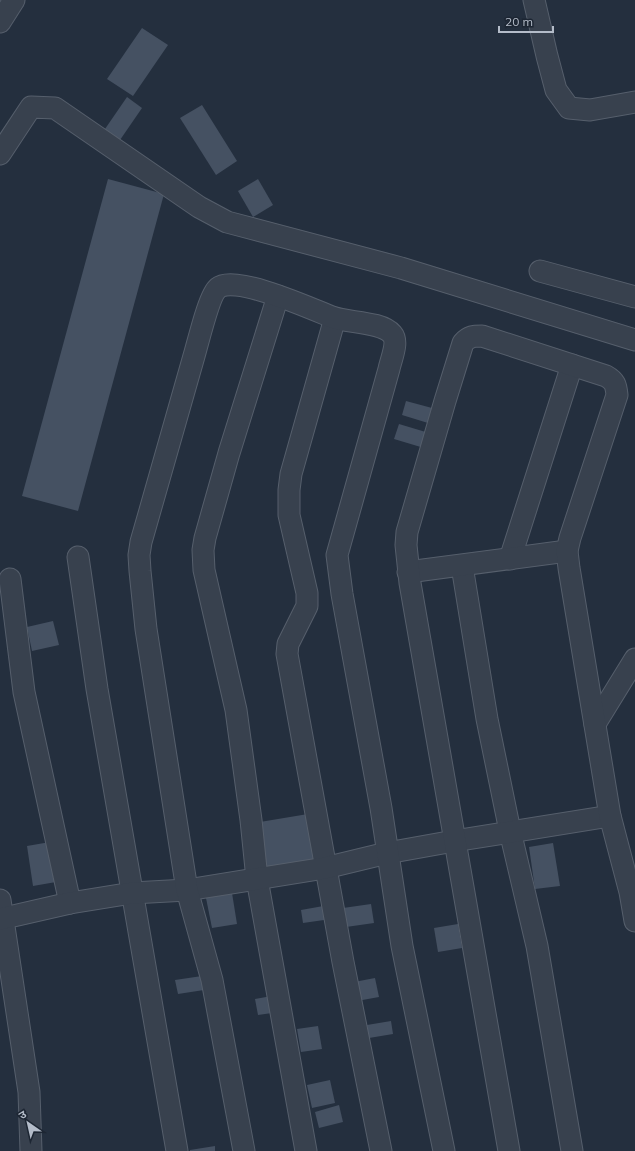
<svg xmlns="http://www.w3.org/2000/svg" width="635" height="1151" viewBox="0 0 635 1151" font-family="Mulish,'Noto Sans Devanagari',sans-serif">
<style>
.building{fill:#455162}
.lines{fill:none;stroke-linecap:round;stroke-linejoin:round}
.minor-casing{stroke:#565f6c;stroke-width:23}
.minor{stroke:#38414e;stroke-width:21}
</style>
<rect width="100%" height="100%" fill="#242f3e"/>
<g class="building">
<path d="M 142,28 L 168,45 L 133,96 L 107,79 Z"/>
<path d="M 127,97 L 142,108 L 120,140 L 105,129 Z"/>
<path d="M 202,105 L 237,161 L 216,175 L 180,118 Z"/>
<path d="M 108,179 L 164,194 L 78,511 L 22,496 Z"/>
<path d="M 258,179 L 273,205 L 253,217 L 238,191 Z"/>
<path d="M 406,401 L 432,408 L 428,423 L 402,415 Z"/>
<path d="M 399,424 L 429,433 L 424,448 L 394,439 Z"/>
<path d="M 53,621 L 59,645 L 32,651 L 27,627 Z"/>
<path d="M 314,813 L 322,867 L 268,875 L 260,822 Z"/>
<path d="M 50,842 L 56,882 L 33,886 L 27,846 Z"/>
<path d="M 553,843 L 560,886 L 535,889 L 529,847 Z"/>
<path d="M 232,893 L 237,924 L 212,928 L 206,898 Z"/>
<path d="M 371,904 L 374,923 L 346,927 L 343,908 Z"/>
<path d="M 329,905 L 331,919 L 303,923 L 301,910 Z"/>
<path d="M 458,924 L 462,948 L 438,952 L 434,928 Z"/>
<path d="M 202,976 L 204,990 L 178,994 L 175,980 Z"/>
<path d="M 375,978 L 379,997 L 357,1001 L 354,982 Z"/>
<path d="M 277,995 L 279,1012 L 258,1015 L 255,999 Z"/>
<path d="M 391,1021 L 393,1034 L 369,1038 L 367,1025 Z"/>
<path d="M 318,1026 L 322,1049 L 301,1052 L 297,1029 Z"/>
<path d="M 330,1080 L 335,1103 L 312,1108 L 307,1085 Z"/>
<path d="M 339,1105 L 343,1122 L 319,1128 L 315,1112 Z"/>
<path d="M 215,1146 L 215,1151 L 190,1151 L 190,1150 Z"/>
</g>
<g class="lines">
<g class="minor-casing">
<g id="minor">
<path d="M 534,0 L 547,56 L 556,90 L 569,108 L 590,110 L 635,102"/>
<path d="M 0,22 L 14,0"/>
<path d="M 0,154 L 31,107 L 55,108 L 199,207 L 227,222 L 401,268 L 635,340"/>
<path d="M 540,271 L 635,297"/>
<path d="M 278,296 L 229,453 L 205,538 L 203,550 L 204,570 L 236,710 L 251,820 L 257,879 L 306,1151"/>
<path d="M 335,318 L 291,474 L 289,490 L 289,515 L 307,593 L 307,606 L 288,644 L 287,654 L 343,962 L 381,1151"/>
<path d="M 78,557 L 97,689 L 177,1151"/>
<path d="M 510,559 L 572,365"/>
<path d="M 462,566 L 487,719 L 510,831 L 537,946 L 572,1151"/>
<path d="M 408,572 L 567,551"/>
<path d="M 10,579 L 24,692 L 70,903"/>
<path d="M 595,724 L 635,659"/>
<path d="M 0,900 L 29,1092 L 31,1151"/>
<path d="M 0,919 L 70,903 L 132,893 L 187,890 L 325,868 L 387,853 L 454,841 L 610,816"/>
<path d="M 244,1151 L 212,980 L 187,890 L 146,629 L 140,571 L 139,555 L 141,542 C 159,480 176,418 194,356 C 198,343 209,295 218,288 C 234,274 312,309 332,317 C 347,323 381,321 392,334 C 399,342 391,359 389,369 L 337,555 L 342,594 L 381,808 L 402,946 L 444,1151"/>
<path d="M 509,1151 C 477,961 442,773 410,583 L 406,545 L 407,532 L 445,401 L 463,343 C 469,336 474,336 482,336 L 606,376 C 615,381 616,385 617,395 L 570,538 L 567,551 L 569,568 L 610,816 L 630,892 L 635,921"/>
</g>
</g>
<use href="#minor" class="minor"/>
</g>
<g transform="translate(28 1123) rotate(326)" stroke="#1d2633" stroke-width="3" paint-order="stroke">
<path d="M0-3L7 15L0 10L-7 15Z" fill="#b4bcc9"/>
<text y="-6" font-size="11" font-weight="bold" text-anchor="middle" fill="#b4bcc9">उ</text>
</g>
<path d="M499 26v6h54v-6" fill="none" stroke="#b4bcc9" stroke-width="2"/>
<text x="505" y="26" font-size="12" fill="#b4bcc9" stroke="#1d2633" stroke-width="3" paint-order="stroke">20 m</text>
</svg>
